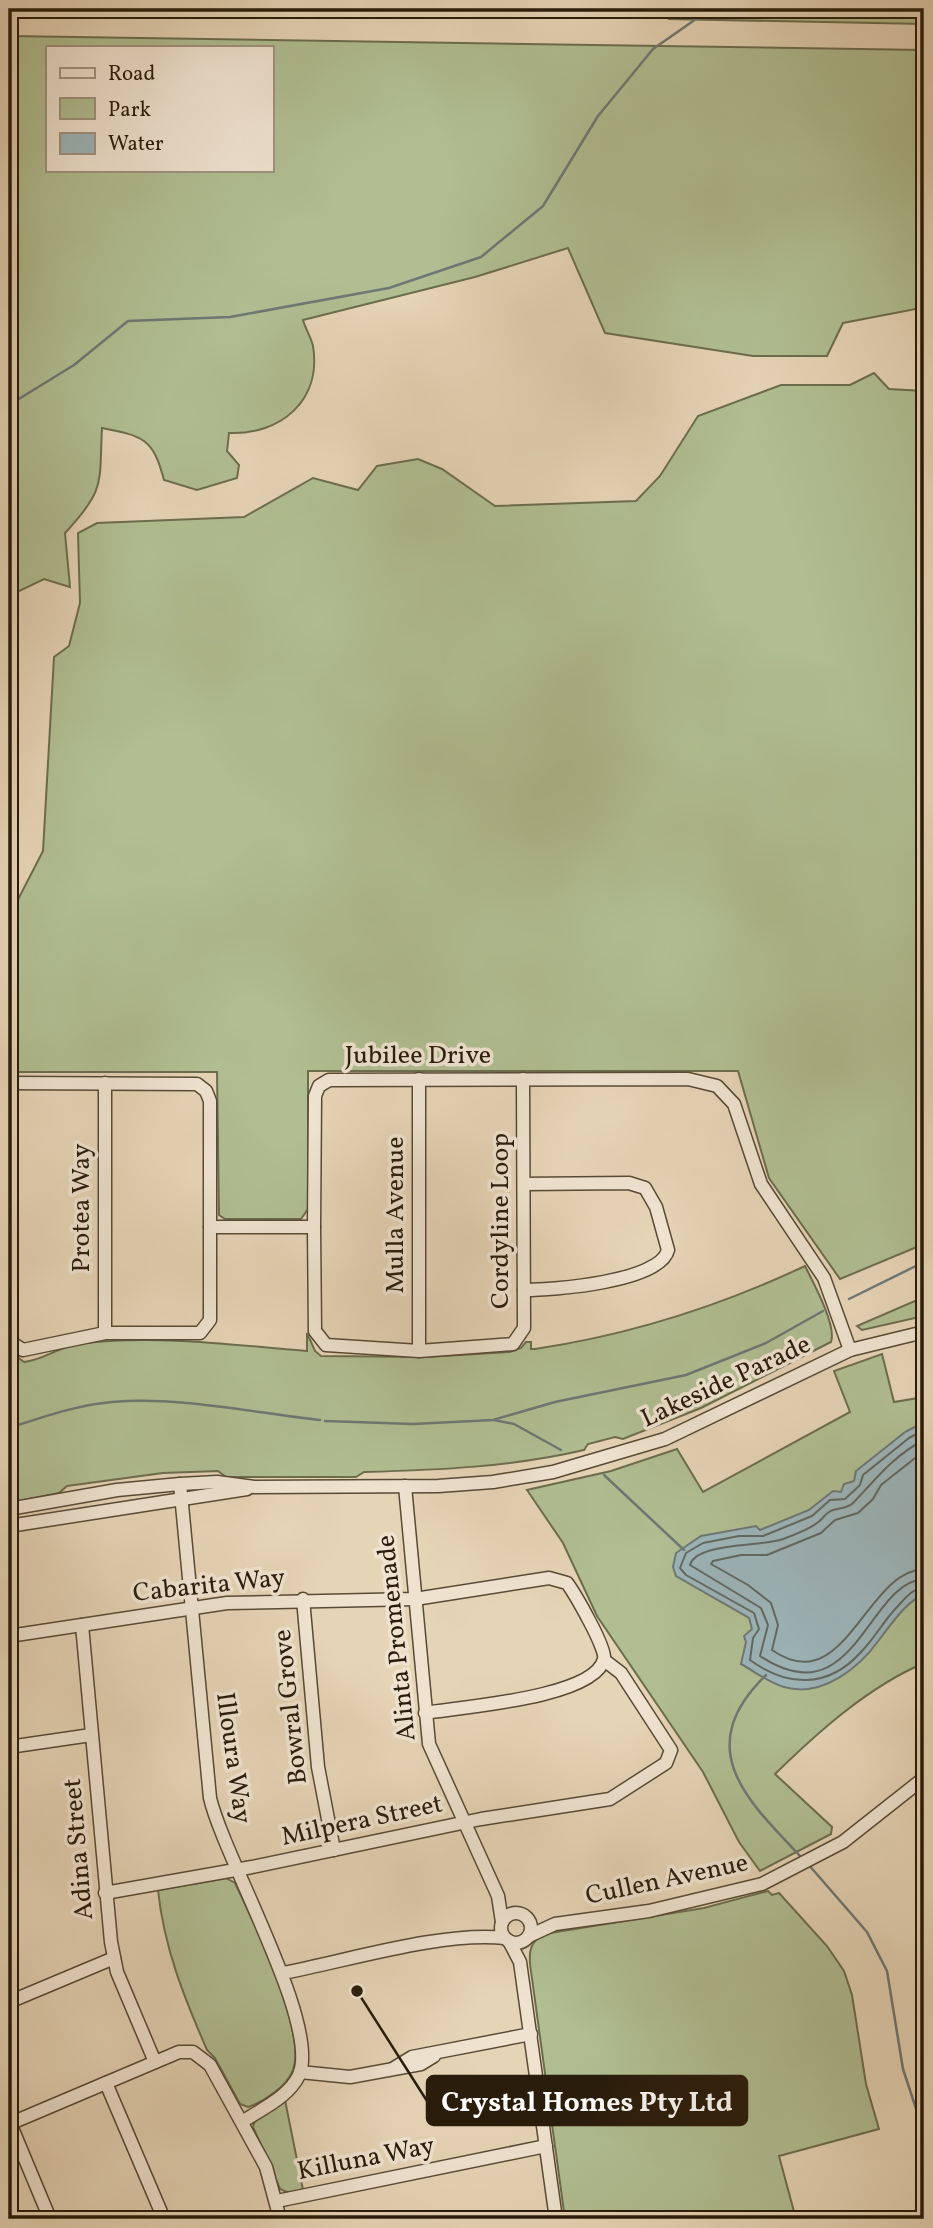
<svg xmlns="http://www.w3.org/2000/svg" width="933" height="2228" viewBox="0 0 933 2228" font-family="Vollkorn,serif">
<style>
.green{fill:#b0be92;stroke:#6c6d4e;stroke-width:2;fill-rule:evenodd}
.water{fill:#9cb5ba;stroke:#6e7874;stroke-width:2}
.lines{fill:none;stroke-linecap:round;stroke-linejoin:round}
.shore{stroke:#626862;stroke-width:2}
.stream{stroke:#6e7874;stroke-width:2.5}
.minor-casing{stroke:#584a36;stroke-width:15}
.minor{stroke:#efe3d0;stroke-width:12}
.labels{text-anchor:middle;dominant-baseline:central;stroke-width:7;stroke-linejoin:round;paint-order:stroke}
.street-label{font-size:26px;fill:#291c0b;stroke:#efe3d0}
.leader{fill:none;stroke:#291c0b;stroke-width:2.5}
.callout-dot{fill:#291c0b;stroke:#efe3d0;stroke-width:2.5}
.callout{fill:#291c0b;stroke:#291c0b;stroke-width:2.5}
.callout-label{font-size:28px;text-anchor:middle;font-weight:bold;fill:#fff}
</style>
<rect width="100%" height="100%" fill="#e6d4b6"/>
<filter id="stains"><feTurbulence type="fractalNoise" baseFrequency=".00286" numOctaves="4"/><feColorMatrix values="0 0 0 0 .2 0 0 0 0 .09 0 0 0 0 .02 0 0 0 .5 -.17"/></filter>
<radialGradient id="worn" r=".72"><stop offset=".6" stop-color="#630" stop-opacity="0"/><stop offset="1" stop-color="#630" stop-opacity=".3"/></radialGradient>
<g class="green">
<path d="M 692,9 L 924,9 L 924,24 L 668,19 Z"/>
<path d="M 9,36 L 924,50 L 924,268 L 916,309 L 843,323 L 827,356 L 753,356 L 605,333 L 568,248 L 475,277 L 303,320 C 305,328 311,337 313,346 C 322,401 280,435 229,433 L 227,451 L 239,465 L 237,478 L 197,490 L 164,480 C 153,438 143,436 102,428 C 99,484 106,489 65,533 L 70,587 L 44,579 L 9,596 ZM 47,47 L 271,47 L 271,170 L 47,170 Z"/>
<path d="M 874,373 L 889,389 L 924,391 L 924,1244 L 840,1279 L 769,1178 L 738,1071 L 308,1071 L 308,1209 L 301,1219 L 225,1219 L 219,1215 L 217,1072 L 9,1072 L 9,917 L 43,851 L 54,657 L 69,646 L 80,603 L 78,533 L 97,523 L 244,517 L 313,478 L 358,490 L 377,466 L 418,459 L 442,469 L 495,506 L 636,501 L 660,476 L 698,416 L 781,385 L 850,385 Z"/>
<path d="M 805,1266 C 813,1282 837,1326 831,1342 L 701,1408 L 623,1439 L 615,1437 L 588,1444 L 584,1450 C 511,1467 439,1470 364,1472 L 356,1477 L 226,1477 L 218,1471 L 163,1473 L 67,1486 L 59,1493 L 9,1503 L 9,1362 L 15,1355 L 24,1362 C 45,1360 60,1345 85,1343 C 160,1335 232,1345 307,1351 L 307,1333 L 315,1351 L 321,1356 L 425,1357 L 510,1352 L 521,1348 L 526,1342 L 531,1342 L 531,1349 L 535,1349 C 629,1335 718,1307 805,1266 Z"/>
<path d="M 924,1297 L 924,1316 L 862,1330 L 857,1326 Z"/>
<path d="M 882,1354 L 894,1402 L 924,1397 L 924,1663 C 868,1687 818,1732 775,1774 L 832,1827 L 831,1834 L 760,1871 L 739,1842 L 703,1772 L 597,1616 L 563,1543 L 527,1490 L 611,1471 L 677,1449 L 703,1492 L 850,1412 L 834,1371 Z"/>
<path d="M 226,1878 L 235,1883 C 253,1921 307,2030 293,2070 C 287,2086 264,2102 248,2107 L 240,2104 L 215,2058 L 207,2050 C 184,1997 164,1948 158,1890 Z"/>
<path d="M 768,1891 L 772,1895 L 779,1893 L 827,1946 L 844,1971 L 852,1995 L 866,2084 L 879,2129 L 779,2156 L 796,2219 L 565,2219 L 530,1964 C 529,1949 531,1942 544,1934 L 704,1908 Z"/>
<path d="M 285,2100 L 303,2190 L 289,2193 L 280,2189 L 253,2127 L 255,2120 Z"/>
</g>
<path class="water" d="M 924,1422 L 924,1594 C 905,1603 892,1623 879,1640 C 859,1668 822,1698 784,1687 C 769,1683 754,1671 741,1664 L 746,1642 L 744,1636 L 752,1629 L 749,1618 L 676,1576 L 673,1567 L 676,1553 L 701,1536 L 756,1526 L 760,1530 L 809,1510 L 833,1491 L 841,1492 L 844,1484 L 854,1481 L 856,1471 L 905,1432 Z"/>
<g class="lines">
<g class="shore">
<path d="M 924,1430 L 909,1438 L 863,1475 L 860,1485 L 845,1499 L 830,1500 L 812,1516 L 763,1536 L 739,1536 L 703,1543 L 686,1553 L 680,1568 L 686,1575 L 754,1613 L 759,1629 L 753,1638 L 750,1660 C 787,1687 828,1689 861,1652 C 875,1638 884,1620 898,1606 C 906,1597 912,1589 924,1588"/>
<path d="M 924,1440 C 893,1456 876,1479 853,1503 C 846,1510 836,1507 829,1512 C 824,1515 822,1520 817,1523 C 808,1530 794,1535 783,1539 C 763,1547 696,1542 690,1565 L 761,1608 L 768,1625 L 760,1656 C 855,1719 867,1582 924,1579"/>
<path d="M 924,1451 L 881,1485 L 873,1499 L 858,1513 L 835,1520 L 821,1533 L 767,1555 L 741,1555 L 713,1561 L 711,1564 L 748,1585 L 771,1603 L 778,1625 L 772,1650 C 845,1701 865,1571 924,1569"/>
</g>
<g class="stream">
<path d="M 9,405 L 74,365 L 128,321 L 230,317 L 389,288 L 481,257 L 543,206 L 598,116 L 653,49 L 696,19 L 752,9"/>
<path d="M 849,1299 L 924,1262"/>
<path d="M 494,1420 L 514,1424 L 561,1450"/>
<path d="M 325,1421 L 413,1424 L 493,1420 L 555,1402 L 686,1375 L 766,1343 L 823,1311"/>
<path d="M 9,1428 C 43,1417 77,1405 112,1402 C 178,1396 255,1413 320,1420"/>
<path d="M 604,1475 L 684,1550"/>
<path d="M 766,1675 C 690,1749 748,1801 803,1859"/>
<path d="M 808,1864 L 867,1932 L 887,1971 L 903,2069 L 924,2133"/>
</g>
<g class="minor-casing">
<g id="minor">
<path d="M 419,1079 L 419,1351"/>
<path d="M 9,1083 L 197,1084 L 206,1091 L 210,1101 L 210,1227 L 314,1227 L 315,1096 L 319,1086 L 329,1080 L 688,1079 L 717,1086 L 734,1104 L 761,1184 L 824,1278 L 850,1350"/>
<path d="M 105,1083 L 105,1333"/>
<path d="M 524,1184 L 629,1183 L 645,1188 L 656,1207 L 668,1250 C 660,1282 553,1290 524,1290"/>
<path d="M 314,1227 L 315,1331 L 326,1345 L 419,1351 L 513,1344 L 524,1328 L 523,1079"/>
<path d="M 9,1341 L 23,1350 L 105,1333 L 200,1333 L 210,1320 L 210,1227"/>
<path d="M 180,1484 L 210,1798 C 224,1858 321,2025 299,2075 C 289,2097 261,2109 242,2122"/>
<path d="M 405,1486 L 429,1744 L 498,1896 L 502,1922"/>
<path d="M 9,1509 L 117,1490 L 180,1484 L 217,1482 L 254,1487 L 438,1486 L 493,1482 L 553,1472 L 665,1439 L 850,1350 L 924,1332"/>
<path d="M 9,1526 L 247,1489"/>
<path d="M 303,1599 L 318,1767 L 334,1850"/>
<path d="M 82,1625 L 111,1942 L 117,1972 L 155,2062"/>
<path d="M 9,1636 L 227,1603 L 415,1599 L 549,1578 L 567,1583 C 575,1594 607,1649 604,1659 C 595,1698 460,1707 425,1713"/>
<path d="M 9,1747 L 91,1735"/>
<path d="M 105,1893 L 252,1867 L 481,1819 L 610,1799 L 666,1763 L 671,1750 L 621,1673 L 604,1660"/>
<circle cx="516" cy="1928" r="15"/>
<path d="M 529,1936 L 555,1924 L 649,1911 L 762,1884 L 843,1842 L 924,1778"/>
<path d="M 509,1941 L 520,1962 L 556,2219"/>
<path d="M 283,1973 C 347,1961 442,1931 505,1938"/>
<path d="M 9,2002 L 114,1958"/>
<path d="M 394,2068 L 412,2057 L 531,2034"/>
<path d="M 300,2072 L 350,2077 L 421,2064 L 434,2056"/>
<path d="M 106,2083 L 164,2219"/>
<path d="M 10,2123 L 50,2219"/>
<path d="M 9,2124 L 179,2052 L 193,2052 L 210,2065 L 266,2167 L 280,2219"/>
<path d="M 277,2201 L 546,2146"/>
</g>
</g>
<use href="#minor" class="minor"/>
</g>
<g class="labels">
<g class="street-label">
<text x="418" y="1056">Jubilee Drive</text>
<text transform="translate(82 1208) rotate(-90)">Protea Way</text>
<text transform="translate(396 1215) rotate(-90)">Mulla Avenue</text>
<text transform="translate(501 1221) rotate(-90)">Cordyline Loop</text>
<text transform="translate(726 1382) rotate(-25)">Lakeside Parade</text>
<text transform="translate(209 1586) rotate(-6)">Cabarita Way</text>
<text transform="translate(397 1638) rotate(-96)">Alinta Promenade</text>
<text transform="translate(291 1707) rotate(-96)">Bowral Grove</text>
<text transform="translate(233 1758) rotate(82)">Illoura Way</text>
<text transform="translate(362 1821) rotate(-12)">Milpera Street</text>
<text transform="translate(79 1849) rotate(-95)">Adina Street</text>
<text transform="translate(667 1880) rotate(-12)">Cullen Avenue</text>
<text transform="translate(366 2159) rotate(-11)">Killuna Way</text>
</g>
</g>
<path class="leader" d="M357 1991L427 2101"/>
<circle class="callout-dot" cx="357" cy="1991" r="7"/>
<rect class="callout" x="427" y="2076" width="320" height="49" rx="7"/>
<g class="callout-label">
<text x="587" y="2111">Crystal Homes Pty Ltd</text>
</g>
<rect width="933" height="2228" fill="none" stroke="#e6d4b6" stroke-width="35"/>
<rect x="10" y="10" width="912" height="2207" fill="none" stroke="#291c0b" stroke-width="3.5"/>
<rect x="18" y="18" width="898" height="2193" fill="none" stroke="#291c0b" stroke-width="2"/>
<rect x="46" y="46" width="228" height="126" fill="#efe3d0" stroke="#a09381" stroke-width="2"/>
<rect x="60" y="68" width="35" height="10" fill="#efe3d0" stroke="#a09381" stroke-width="2"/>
<text x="108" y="80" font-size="21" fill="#291c0b">Road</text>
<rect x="60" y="98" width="35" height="21" fill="#b0be92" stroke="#a09381" stroke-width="2"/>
<text x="108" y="116" font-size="21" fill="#291c0b">Park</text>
<rect x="60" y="133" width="35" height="21" fill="#9cb5ba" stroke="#a09381" stroke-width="2"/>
<text x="108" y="150" font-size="21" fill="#291c0b">Water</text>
<rect width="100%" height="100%" filter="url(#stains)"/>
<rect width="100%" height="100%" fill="url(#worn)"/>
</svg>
